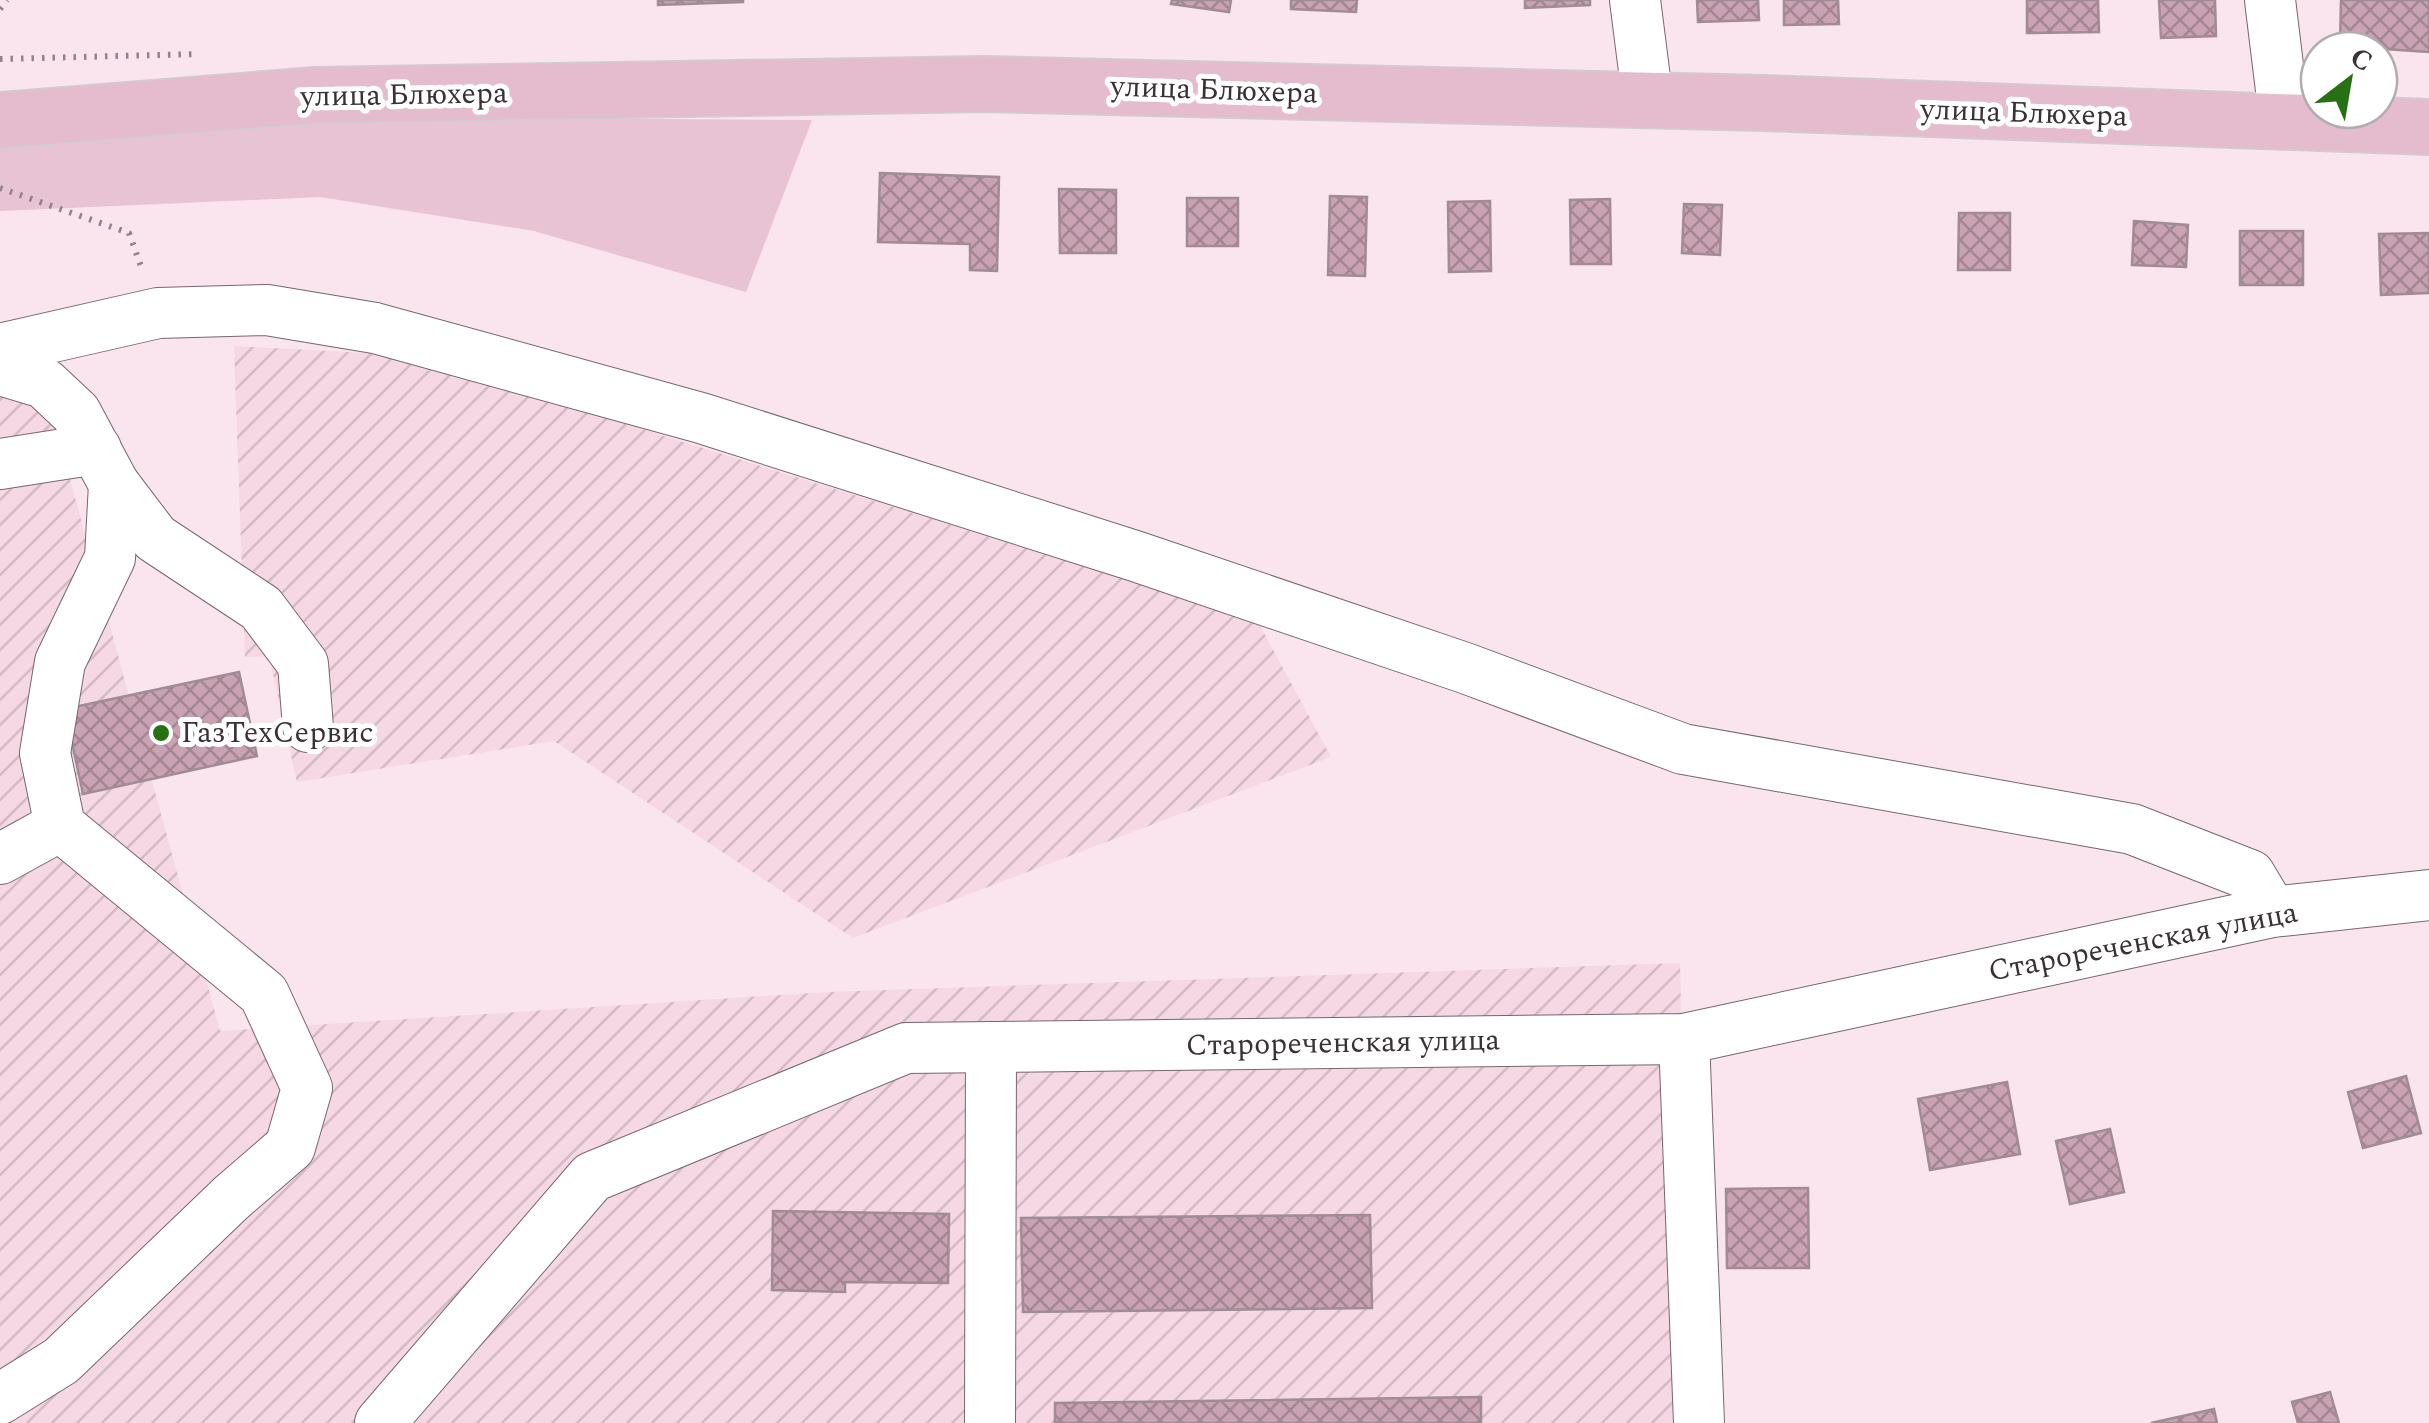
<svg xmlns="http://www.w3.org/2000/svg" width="2429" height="1423" viewBox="0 0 2429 1423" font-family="Spectral,serif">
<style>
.industrial{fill:url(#industrial-furrows)}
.green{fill:#e8c3d3}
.building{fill:url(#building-cross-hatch);stroke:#a08c94;stroke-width:2.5}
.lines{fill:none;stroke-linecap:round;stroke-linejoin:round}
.minor-casing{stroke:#78666e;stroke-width:52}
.major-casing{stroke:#cfcecf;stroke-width:58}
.path{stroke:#918389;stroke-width:6;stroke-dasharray:2.5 8;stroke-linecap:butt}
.minor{stroke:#fff;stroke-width:50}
.major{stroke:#e5bbce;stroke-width:55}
.poi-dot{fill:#277114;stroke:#fff;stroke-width:4}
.labels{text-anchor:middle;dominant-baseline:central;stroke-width:10;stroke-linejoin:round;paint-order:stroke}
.street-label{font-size:30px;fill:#393135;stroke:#fff}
.poi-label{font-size:30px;fill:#393135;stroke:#fff;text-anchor:start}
</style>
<defs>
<pattern id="industrial-furrows" width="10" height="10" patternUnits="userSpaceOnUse" patternTransform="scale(2.5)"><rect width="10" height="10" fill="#f6d8e5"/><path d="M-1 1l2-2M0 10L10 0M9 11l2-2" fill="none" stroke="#d4bac5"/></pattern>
<pattern id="building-cross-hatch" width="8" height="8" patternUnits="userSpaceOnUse" patternTransform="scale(2.5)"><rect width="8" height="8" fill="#c9a2b3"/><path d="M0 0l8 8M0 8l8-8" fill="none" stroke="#a48592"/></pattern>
</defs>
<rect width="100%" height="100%" fill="#fae4ed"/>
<g class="industrial">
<path d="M 234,346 L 403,355 L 1257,620 L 1331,757 L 853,938 L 554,741 L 297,782 L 269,656 L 245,657 Z"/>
<path d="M 44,383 L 220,1031 L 828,992 L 1680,963 L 1690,1423 L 0,1423 L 0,390 Z"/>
</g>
<path class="green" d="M 357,117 L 812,120 L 746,292 L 534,231 L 320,197 L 0,211 L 0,145 Z"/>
<g class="building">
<path d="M 658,0 L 743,0 L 743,2 L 658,5 Z"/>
<path d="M 1172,0 L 1231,0 L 1229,12 L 1171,4 Z"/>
<path d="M 1291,0 L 1357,0 L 1356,12 L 1291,9 Z"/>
<path d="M 1525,0 L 1590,0 L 1590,5 L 1525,8 Z"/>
<path d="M 1697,0 L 1758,0 L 1759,20 L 1698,22 Z"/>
<path d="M 1784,0 L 1838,0 L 1839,24 L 1784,25 Z"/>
<path d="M 2027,0 L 2098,0 L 2099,32 L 2027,33 Z"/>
<path d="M 2159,0 L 2215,0 L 2216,36 L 2161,38 Z"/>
<path d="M 2341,0 L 2429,0 L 2429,52 L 2340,46 Z"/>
<path d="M 880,173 L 999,177 L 997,271 L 970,270 L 970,244 L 878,242 Z"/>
<path d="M 1059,189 L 1116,190 L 1116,253 L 1060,253 Z"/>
<path d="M 1330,196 L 1367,197 L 1365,276 L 1328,275 Z"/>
<rect x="1187" y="198" width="51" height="48"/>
<path d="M 1610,199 L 1611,264 L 1571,264 L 1570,200 Z"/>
<path d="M 1490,201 L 1491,271 L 1449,272 L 1448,202 Z"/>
<path d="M 1684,204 L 1722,205 L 1720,255 L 1682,253 Z"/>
<path d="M 1959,213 L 2010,213 L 2010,270 L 1958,270 Z"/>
<path d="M 2134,221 L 2188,225 L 2186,267 L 2132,265 Z"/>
<rect x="2240" y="231" width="63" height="54"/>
<path d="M 2429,233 L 2429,293 L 2381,295 L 2379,234 Z"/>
<path d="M 239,672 L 257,756 L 83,794 L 65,709 Z"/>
<path d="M 2406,1076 L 2421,1133 L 2363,1148 L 2348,1092 Z"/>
<path d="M 2007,1082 L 2020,1154 L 1930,1170 L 1918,1099 Z"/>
<path d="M 2110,1129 L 2124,1192 L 2070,1204 L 2056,1141 Z"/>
<path d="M 1808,1188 L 1809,1268 L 1727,1268 L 1726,1189 Z"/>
<path d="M 773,1211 L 949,1214 L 948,1283 L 845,1282 L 845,1292 L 772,1290 Z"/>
<path d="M 1370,1215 L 1372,1308 L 1023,1312 L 1021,1218 Z"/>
<path d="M 2330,1392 L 2339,1423 L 2298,1423 L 2292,1402 Z"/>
<path d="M 1481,1397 L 1481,1423 L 1055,1423 L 1055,1403 Z"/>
<path d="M 2214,1409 L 2217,1423 L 2151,1423 Z"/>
</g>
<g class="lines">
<g class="minor-casing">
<g id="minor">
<path d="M 1635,0 L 1648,102"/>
<path d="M 2270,0 L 2285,123"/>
<path d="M 0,349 L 158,313 L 267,310 L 375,328 L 701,418 L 1135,556 L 1465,668 L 1683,749 L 2132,829 L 2250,875 L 2272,912"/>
<path d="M 0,370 L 44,383 L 76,413 L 114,484 L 110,558 L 60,662 L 45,753 L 60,826 L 264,994 L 307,1088 L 290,1147 L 231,1198 L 61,1361 L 0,1399"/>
<path d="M 0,464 L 96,449"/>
<path d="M 114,484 L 155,538 L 261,608 L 303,664 L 308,727"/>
<path d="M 0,859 L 60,826"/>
<path d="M 1684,1039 L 1699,1423"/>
<path d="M 380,1423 L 592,1177 L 906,1048 L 1684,1039 L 2272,912 L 2429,895"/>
<path d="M 990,1423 L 991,1047"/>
</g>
</g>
<g class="major-casing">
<path id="major" d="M 0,120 L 316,95 L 984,84 L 1763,103 L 2429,127"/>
</g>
<g class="path">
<path d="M 0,9 L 7,0"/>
<path d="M 0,59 L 199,54"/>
<path d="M 0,188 L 129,233 L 143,272"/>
</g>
<use href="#minor" class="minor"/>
<use href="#major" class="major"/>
</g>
<circle class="poi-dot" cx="161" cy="733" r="10"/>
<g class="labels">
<g class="street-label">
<text transform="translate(1214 90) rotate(2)">улица Блюхера</text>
<text transform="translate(404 95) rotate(-1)">улица Блюхера</text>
<text transform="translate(2024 113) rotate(2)">улица Блюхера</text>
<text transform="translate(2143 942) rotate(-11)">Старореченская улица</text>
<text transform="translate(1343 1043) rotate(-1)">Старореченская улица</text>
</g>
<g class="poi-label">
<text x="181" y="733">ГазТехСервис</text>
</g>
</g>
<g transform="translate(2349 80) rotate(31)"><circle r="48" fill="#ffffff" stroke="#b0adae" stroke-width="2.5"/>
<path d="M0-8L18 38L0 25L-18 38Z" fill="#277114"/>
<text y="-15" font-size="28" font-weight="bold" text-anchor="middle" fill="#393135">С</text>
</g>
</svg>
